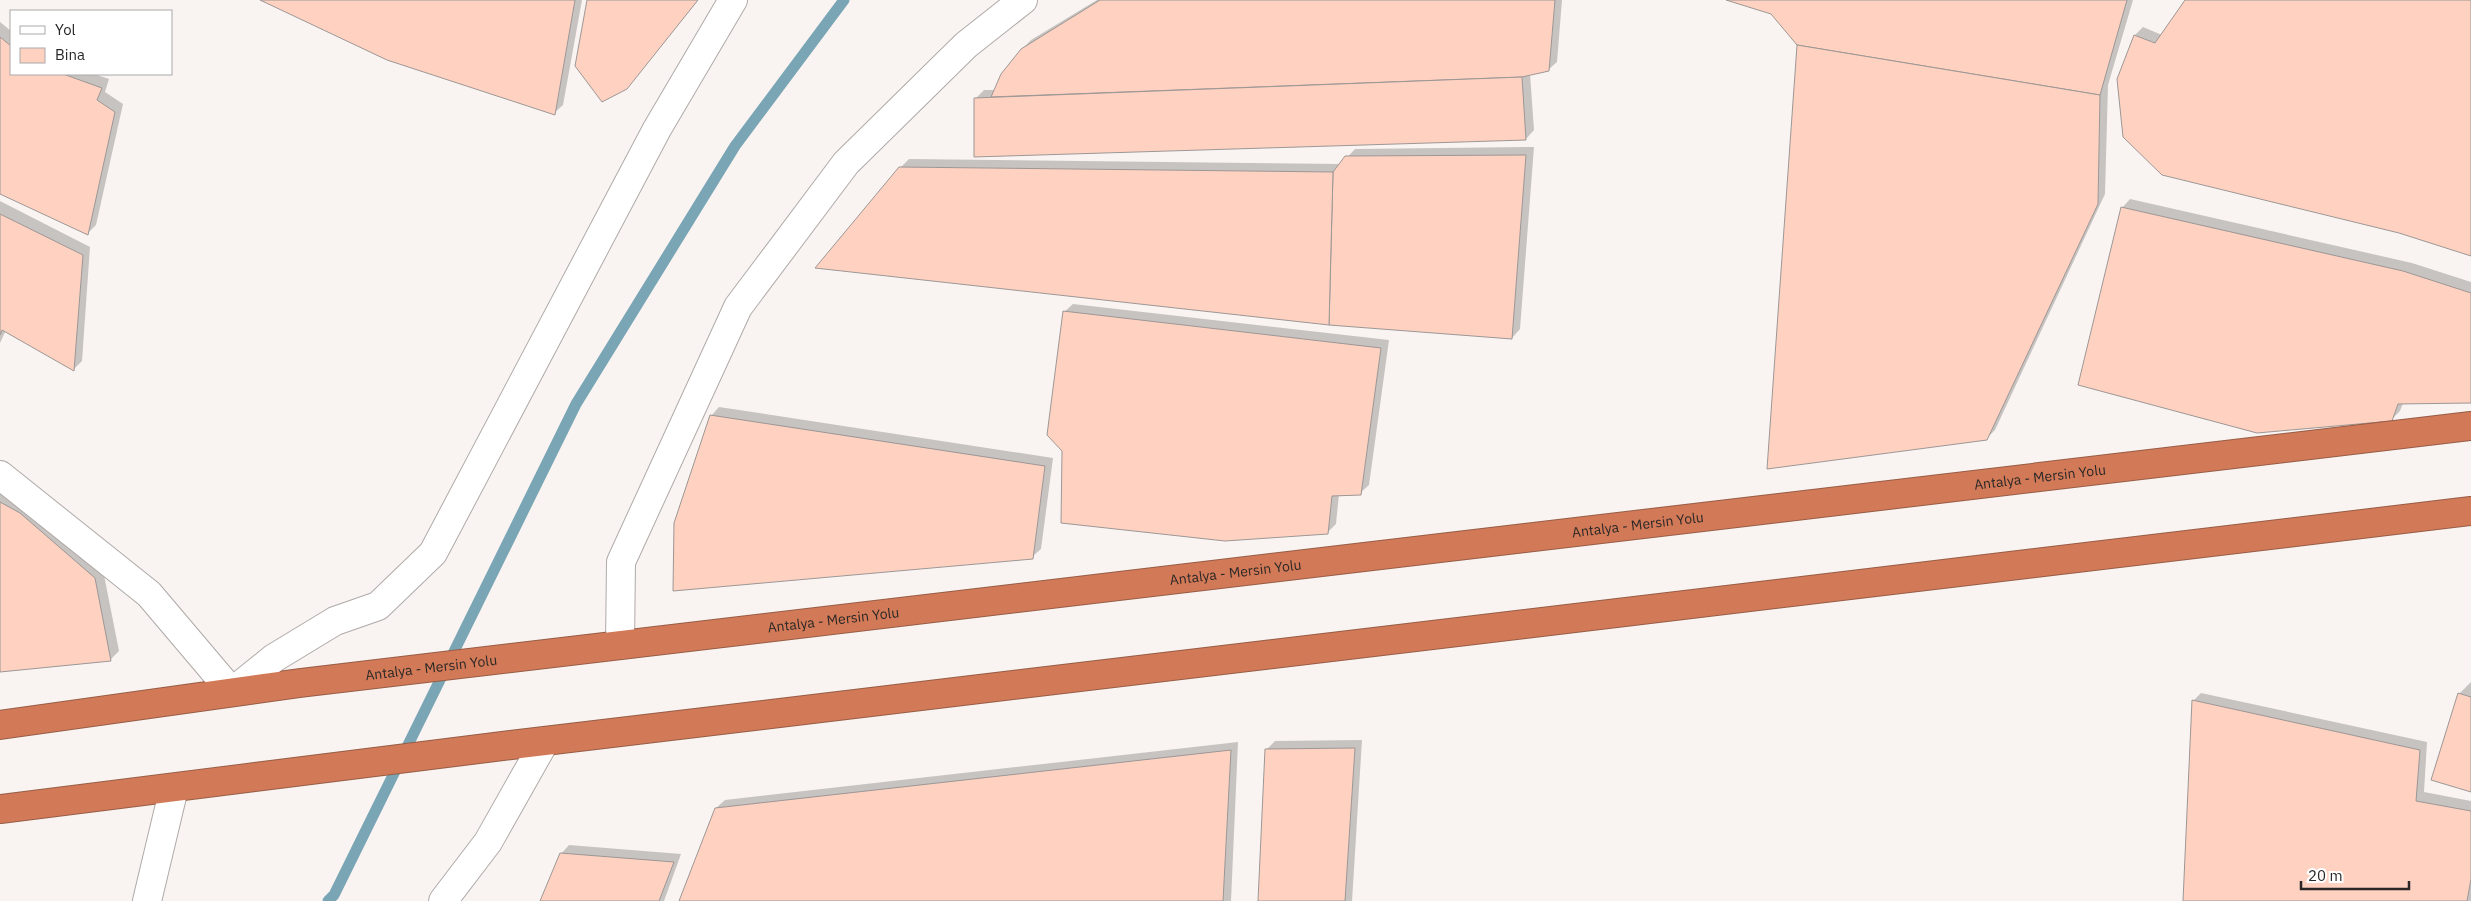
<svg xmlns="http://www.w3.org/2000/svg" width="2471" height="901" viewBox="0 0 2471 901" font-family="'IBM Plex Sans',sans-serif">
<style>
.shadow{fill:#0003}
.lines{fill:none;stroke-linecap:round;stroke-linejoin:round}
.stream{stroke:#79a5b4;stroke-width:11}
.building{fill:#ffd1c1;stroke:#9c9795}
.minor-casing{stroke:#afaaa8;stroke-width:30}
.highway-casing{stroke:#975d46;stroke-width:30}
.minor{stroke:#fff;stroke-width:28}
.highway{stroke:#d27957;stroke-width:28}
.labels{text-anchor:middle;dominant-baseline:central;stroke-width:4;stroke-linejoin:round;paint-order:stroke}
.street-label{font-size:14px;fill:#2a2827;stroke:#fff}
</style>
<rect width="100%" height="100%" fill="#f9f4f2"/>
<g class="shadow">
<path d="M 262,0 L 582,0 L 563,105 L 554,113 Z"/>
<path d="M 588,0 L 698,0 L 627,88 Z"/>
<path d="M 1097,0 L 1562,0 L 1557,62 L 1548,70 L 1530,74 L 1534,130 L 1526,139 L 975,99 L 984,90 L 996,90 L 1022,49 L 1031,40 Z"/>
<path d="M 1731,0 L 2133,0 L 2108,85 L 2105,194 L 1995,430 L 1986,439 L 1798,44 L 1772,13 Z"/>
<path d="M 2186,0 L 2471,0 L 2471,254 L 2118,79 L 2135,35 L 2143,27 L 2162,35 Z"/>
<path d="M 0,22 L 11,31 L 11,74 L 94,74 L 109,79 L 105,92 L 123,104 L 96,225 L 88,233 L 0,193 Z"/>
<path d="M 1534,147 L 1520,329 L 1512,338 L 900,168 L 909,159 L 1341,164 L 1355,149 Z"/>
<path d="M 2130,199 L 2412,263 L 2471,282 L 2471,402 L 2403,403 L 2400,411 L 2391,420 L 2122,208 Z"/>
<path d="M 0,201 L 90,247 L 82,361 L 74,369 L 6,330 L 0,343 Z"/>
<path d="M 1073,304 L 1389,340 L 1369,485 L 1360,493 L 1339,494 L 1336,524 L 1328,532 L 1064,312 Z"/>
<path d="M 719,407 L 1053,458 L 1041,549 L 1032,557 L 711,416 Z"/>
<path d="M 0,489 L 103,570 L 119,651 L 111,659 L 0,671 Z"/>
<path d="M 2471,682 L 2471,791 L 2459,694 Z"/>
<path d="M 2201,693 L 2427,742 L 2424,792 L 2471,801 L 2471,901 L 2184,901 L 2193,701 Z"/>
<path d="M 1362,740 L 1352,901 L 1259,901 L 1267,749 L 1275,741 Z"/>
<path d="M 1238,742 L 1231,901 L 680,901 L 716,808 L 725,800 Z"/>
<path d="M 569,845 L 681,854 L 664,901 L 541,901 L 561,854 Z"/>
</g>
<g class="lines">
<path class="stream" d="M 328,901 L 334,895 L 576,404 L 735,146 L 844,0"/>
</g>
<g class="building">
<path d="M 260,0 L 575,0 L 555,115 L 387,60 Z"/>
<path d="M 587,0 L 698,0 L 627,89 L 602,102 L 575,66 Z"/>
<path d="M 1100,0 L 1555,0 L 1549,71 L 1522,77 L 991,97 L 1001,74 L 1021,49 Z"/>
<path d="M 1726,0 L 2127,0 L 2100,95 L 1797,45 L 1771,14 Z"/>
<path d="M 2185,0 L 2471,0 L 2471,256 L 2399,233 L 2162,175 L 2123,137 L 2117,79 L 2134,35 L 2155,43 Z"/>
<path d="M 0,37 L 11,46 L 11,74 L 63,74 L 102,88 L 97,100 L 115,112 L 88,235 L 0,194 Z"/>
<path d="M 1797,45 L 2100,95 L 2098,204 L 1987,440 L 1767,469 Z"/>
<path d="M 1522,77 L 1526,140 L 974,157 L 974,98 Z"/>
<path d="M 1526,155 L 1512,339 L 1329,325 L 1333,172 L 1345,156 Z"/>
<path d="M 899,167 L 1333,172 L 1329,325 L 815,268 Z"/>
<path d="M 2121,207 L 2403,271 L 2471,293 L 2471,403 L 2398,404 L 2392,421 L 2257,433 L 2078,385 Z"/>
<path d="M 0,214 L 83,255 L 74,371 L 2,330 L 0,335 Z"/>
<path d="M 1063,311 L 1381,348 L 1361,495 L 1332,496 L 1328,534 L 1225,541 L 1061,523 L 1062,451 L 1047,435 Z"/>
<path d="M 710,415 L 1045,466 L 1033,559 L 673,591 L 674,523 Z"/>
<path d="M 0,502 L 20,513 L 95,578 L 111,661 L 0,672 Z"/>
<path d="M 2458,693 L 2471,697 L 2471,792 L 2431,780 Z"/>
<path d="M 2192,700 L 2420,750 L 2416,801 L 2471,811 L 2471,879 L 2467,901 L 2183,901 Z"/>
<path d="M 1355,748 L 1345,901 L 1258,901 L 1265,749 Z"/>
<path d="M 1231,750 L 1223,901 L 679,901 L 715,808 Z"/>
<path d="M 560,853 L 674,862 L 659,901 L 540,901 Z"/>
</g>
<g class="lines">
<g class="minor-casing">
<g id="minor">
<path d="M 0,475 L 149,594 L 232,692 L 274,658 L 335,621 L 378,606 L 433,553 L 657,129 L 733,0"/>
<path d="M 620,645 L 621,562 L 738,307 L 846,163 L 966,45 L 1023,0"/>
<path d="M 147,901 L 174,788"/>
<path d="M 443,901 L 488,842 L 545,741"/>
</g>
</g>
<g class="highway-casing">
<g id="highway">
<path id="s1" d="M 0,725 L 300,683 L 2471,426"/>
<path d="M 0,809 L 511,745 L 2471,511"/>
</g>
</g>
<use href="#minor" class="minor"/>
<use href="#highway" class="highway"/>
</g>
<g class="labels">
<g class="street-label">
<text stroke="none"><textPath href="#s1" startOffset="2055">Antalya - Mersin Yolu</textPath></text>
<text stroke="none"><textPath href="#s1" startOffset="1650">Antalya - Mersin Yolu</textPath></text>
<text stroke="none"><textPath href="#s1" startOffset="1245">Antalya - Mersin Yolu</textPath></text>
<text stroke="none"><textPath href="#s1" startOffset="840">Antalya - Mersin Yolu</textPath></text>
<text stroke="none"><textPath href="#s1" startOffset="435">Antalya - Mersin Yolu</textPath></text>
</g>
</g>
<rect x="10" y="10" width="162" height="65" fill="#ffffff" stroke="#aaa9a9"/>
<rect x="20" y="26" width="25" height="8" fill="#ffffff" stroke="#aaa9a9"/>
<text x="55" y="35" font-size="15" fill="#2a2827">Yol</text>
<rect x="20" y="48" width="25" height="15" fill="#ffd1c1" stroke="#aaa9a9"/>
<text x="55" y="60" font-size="15" fill="#2a2827">Bina</text>
<path d="M2301 881v8h108v-8" fill="none" stroke="#2a2827" stroke-width="2.5"/>
<text x="2308" y="881" font-size="15" fill="#2a2827" stroke="#ffffff" stroke-width="4" paint-order="stroke">20 m</text>
</svg>
